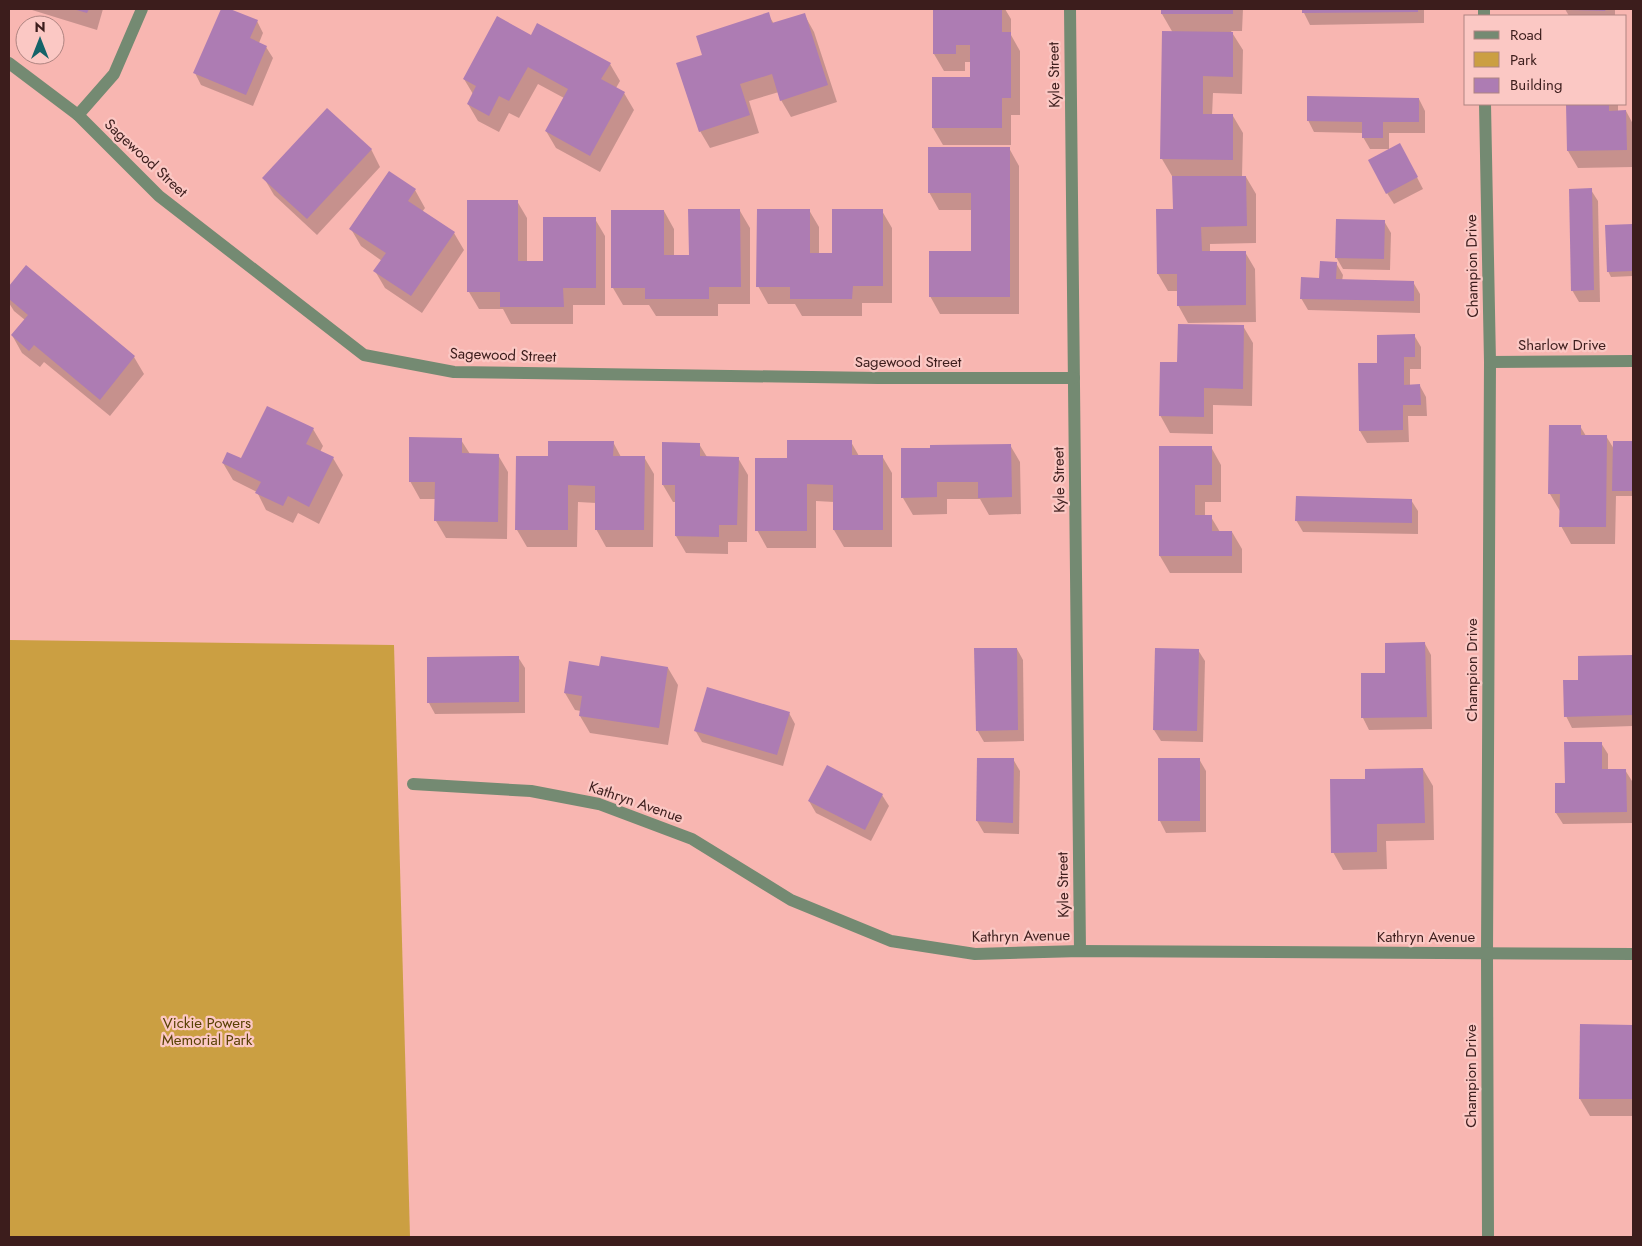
<svg xmlns="http://www.w3.org/2000/svg" width="1642" height="1246" viewBox="0 0 1642 1246" font-family="Jost,sans-serif">
<style>
.green{fill:#cb9f42}
.shadow{fill:#0003}
.building{fill:#ad7cb3}
.lines{fill:none;stroke-linecap:round;stroke-linejoin:round}
.street{stroke:#748a72;stroke-width:12}
.labels{text-anchor:middle;dominant-baseline:central;stroke-width:4.5;stroke-linejoin:round;paint-order:stroke}
.street-label{font-size:15px;fill:#3c1d1c;stroke:#fbc8c4}
.park-label{font-size:15px;fill:#594104;stroke:#fbc8c4}
</style>
<rect width="100%" height="100%" fill="#f8b6b1"/>
<path class="green" d="M 9,640 L 394,645 L 410,1237 L 9,1237 Z"/>
<g class="shadow">
<path d="M 31,9 L 103,9 L 97,30 L 32,10 Z"/>
<path d="M 222,9 L 227,9 L 257,21 L 263,33 L 259,43 L 266,47 L 273,58 L 253,106 L 201,85 L 195,73 Z"/>
<path d="M 935,9 L 1005,9 L 1011,19 L 1011,35 L 1020,51 L 1020,115 L 1011,115 L 1011,145 L 943,145 L 933,128 L 971,79 L 971,62 L 965,62 L 965,71 L 944,71 L 934,54 Z"/>
<path d="M 1162,9 L 1243,9 L 1242,31 L 1231,31 L 1243,50 L 1242,94 L 1213,93 L 1212,116 L 1233,116 L 1243,133 L 1242,177 L 1246,177 L 1256,194 L 1256,243 L 1210,244 L 1210,252 L 1245,252 L 1255,269 L 1256,322 L 1188,323 L 1178,305 L 1178,291 L 1168,291 L 1158,274 L 1174,210 L 1173,176 L 1172,176 L 1162,159 L 1173,33 L 1162,14 Z"/>
<path d="M 1304,9 L 1424,9 L 1424,23 L 1310,25 L 1304,13 Z"/>
<path d="M 1565,9 L 1615,9 L 1615,16 L 1569,16 Z"/>
<path d="M 768,14 L 774,24 L 804,14 L 814,32 L 837,102 L 791,117 L 781,100 L 779,92 L 749,101 L 759,133 L 710,148 L 700,131 L 704,55 Z"/>
<path d="M 531,36 L 610,64 L 620,81 L 616,88 L 624,93 L 634,110 L 600,172 L 556,148 L 546,131 L 564,98 L 538,84 L 519,118 L 509,113 L 499,132 L 478,121 L 468,104 L 473,94 L 464,79 Z"/>
<path d="M 1419,99 L 1425,111 L 1425,133 L 1389,133 L 1389,149 L 1370,149 L 1363,137 L 1363,133 L 1314,132 L 1308,120 Z"/>
<path d="M 1567,104 L 1618,104 L 1618,112 L 1626,111 L 1633,124 L 1633,167 L 1578,168 L 1568,151 Z"/>
<path d="M 1009,148 L 1019,166 L 1019,314 L 940,314 L 930,296 L 972,252 L 972,210 L 939,210 L 929,192 Z"/>
<path d="M 371,149 L 380,167 L 317,235 L 274,195 L 264,178 Z"/>
<path d="M 1406,156 L 1423,189 L 1394,204 L 1387,193 Z"/>
<path d="M 415,190 L 425,208 L 422,212 L 454,233 L 464,250 L 422,313 L 385,288 L 375,271 L 382,261 L 361,246 L 351,229 Z"/>
<path d="M 1591,190 L 1598,201 L 1600,302 L 1579,302 L 1572,290 Z"/>
<path d="M 469,201 L 517,201 L 527,218 L 527,263 L 544,263 L 595,219 L 605,236 L 605,305 L 573,305 L 573,324 L 511,324 L 503,309 L 479,309 L 469,292 Z"/>
<path d="M 809,210 L 819,227 L 819,254 L 833,255 L 882,211 L 892,228 L 892,303 L 862,303 L 862,316 L 802,316 L 795,304 L 768,304 L 758,286 Z"/>
<path d="M 664,211 L 674,229 L 674,256 L 690,256 L 740,211 L 750,228 L 750,304 L 718,304 L 718,316 L 656,316 L 649,305 L 623,305 L 613,288 Z"/>
<path d="M 1384,221 L 1391,233 L 1390,270 L 1343,269 L 1336,257 Z"/>
<path d="M 1633,225 L 1633,276 L 1611,277 L 1608,271 L 1606,226 Z"/>
<path d="M 1336,263 L 1343,275 L 1342,281 L 1413,282 L 1420,294 L 1420,313 L 1308,310 L 1301,298 Z"/>
<path d="M 26,267 L 134,357 L 144,374 L 110,416 L 44,362 L 40,367 L 22,353 L 12,335 L 25,320 L 14,311 L 9,303 L 9,288 Z"/>
<path d="M 1243,326 L 1253,343 L 1252,406 L 1213,405 L 1213,434 L 1170,433 L 1160,415 L 1178,363 Z"/>
<path d="M 1414,335 L 1421,347 L 1421,369 L 1410,369 L 1410,386 L 1420,386 L 1426,397 L 1427,416 L 1408,416 L 1409,442 L 1367,443 L 1360,431 L 1359,364 L 1379,364 Z"/>
<path d="M 1580,426 L 1586,436 L 1606,436 L 1614,449 L 1614,442 L 1633,443 L 1633,496 L 1616,496 L 1615,544 L 1571,544 L 1561,526 L 1560,511 L 1550,494 Z"/>
<path d="M 313,429 L 323,446 L 320,452 L 333,458 L 343,475 L 319,524 L 298,513 L 293,523 L 266,510 L 257,492 L 233,480 L 223,463 L 242,460 Z"/>
<path d="M 461,440 L 470,454 L 498,455 L 508,472 L 507,539 L 446,538 L 436,521 L 436,499 L 420,499 L 410,481 Z"/>
<path d="M 613,442 L 621,457 L 644,457 L 654,474 L 653,547 L 606,547 L 596,529 L 596,503 L 578,502 L 577,547 L 527,547 L 517,530 L 549,457 Z"/>
<path d="M 851,442 L 859,456 L 882,456 L 892,473 L 892,547 L 844,547 L 834,530 L 834,502 L 816,501 L 816,548 L 767,548 L 757,530 Z"/>
<path d="M 663,443 L 699,444 L 707,457 L 738,458 L 748,475 L 747,542 L 728,542 L 728,554 L 686,553 L 676,536 L 676,502 L 673,502 L 663,485 Z"/>
<path d="M 1010,445 L 1020,462 L 1021,514 L 989,515 L 980,499 L 947,499 L 947,514 L 913,515 L 903,498 Z"/>
<path d="M 1211,447 L 1221,465 L 1221,502 L 1205,502 L 1205,517 L 1211,517 L 1220,532 L 1232,532 L 1242,549 L 1242,573 L 1170,573 L 1160,556 Z"/>
<path d="M 1411,500 L 1418,511 L 1418,534 L 1303,532 L 1296,520 Z"/>
<path d="M 1425,644 L 1431,655 L 1432,729 L 1369,730 L 1363,718 L 1362,675 L 1386,675 Z"/>
<path d="M 1017,649 L 1023,660 L 1024,741 L 984,742 L 977,730 Z"/>
<path d="M 1198,650 L 1205,661 L 1203,742 L 1161,741 L 1154,730 Z"/>
<path d="M 1633,656 L 1633,726 L 1572,728 L 1566,716 L 1580,681 L 1579,657 Z"/>
<path d="M 518,657 L 525,668 L 525,713 L 435,714 L 429,703 Z"/>
<path d="M 600,667 L 668,668 L 678,685 L 668,745 L 590,733 L 580,716 L 581,711 L 575,710 L 565,693 Z"/>
<path d="M 789,713 L 795,724 L 783,766 L 702,742 L 695,730 Z"/>
<path d="M 1601,743 L 1608,754 L 1608,770 L 1625,770 L 1632,781 L 1633,823 L 1563,824 L 1556,813 L 1566,785 Z"/>
<path d="M 978,759 L 1013,759 L 1020,771 L 1019,834 L 984,833 L 977,821 Z"/>
<path d="M 1159,759 L 1199,759 L 1206,771 L 1206,832 L 1166,833 L 1160,821 Z"/>
<path d="M 1423,769 L 1433,786 L 1434,840 L 1386,841 L 1387,869 L 1343,870 L 1333,852 L 1366,780 Z"/>
<path d="M 882,795 L 889,806 L 871,841 L 816,813 L 809,801 Z"/>
<path d="M 1581,1026 L 1633,1026 L 1633,1116 L 1590,1116 L 1580,1099 Z"/>
</g>
<g class="building">
<path d="M 73,9 L 89,9 L 87,13 Z"/>
<path d="M 221,9 L 230,9 L 258,20 L 250,38 L 267,46 L 246,95 L 193,73 Z"/>
<path d="M 933,9 L 1002,9 L 1002,32 L 1011,32 L 1011,98 L 1002,98 L 1002,128 L 932,128 L 932,77 L 970,77 L 970,45 L 956,45 L 956,54 L 933,54 Z"/>
<rect x="1161" y="9" width="72" height="5"/>
<path d="M 1302,9 L 1418,9 L 1418,12 L 1302,13 Z"/>
<path d="M 1570,9 L 1606,9 L 1605,11 L 1570,10 Z"/>
<path d="M 769,12 L 772,23 L 805,13 L 828,85 L 780,101 L 772,74 L 740,84 L 750,115 L 699,132 L 676,63 L 702,55 L 696,36 Z"/>
<path d="M 497,16 L 531,35 L 537,23 L 611,63 L 601,79 L 625,92 L 590,156 L 545,131 L 568,89 L 528,67 L 509,101 L 499,96 L 489,116 L 467,104 L 476,86 L 463,79 Z"/>
<path d="M 1162,31 L 1233,32 L 1233,77 L 1203,76 L 1203,114 L 1233,114 L 1233,160 L 1160,159 Z"/>
<path d="M 1307,96 L 1419,98 L 1419,122 L 1383,122 L 1383,138 L 1362,138 L 1362,122 L 1307,121 Z"/>
<path d="M 1566,104 L 1609,104 L 1609,111 L 1626,110 L 1627,150 L 1567,151 Z"/>
<path d="M 327,108 L 372,149 L 307,219 L 262,178 Z"/>
<path d="M 1400,143 L 1418,177 L 1386,194 L 1368,160 Z"/>
<path d="M 928,147 L 1010,147 L 1010,297 L 929,297 L 929,251 L 971,251 L 971,193 L 928,193 Z"/>
<path d="M 389,171 L 416,189 L 408,201 L 455,232 L 411,296 L 373,271 L 386,253 L 349,229 Z"/>
<path d="M 1172,176 L 1246,176 L 1247,226 L 1201,227 L 1202,251 L 1246,251 L 1246,305 L 1177,306 L 1177,274 L 1157,274 L 1156,209 L 1173,209 Z"/>
<path d="M 1592,188 L 1594,290 L 1571,291 L 1569,189 Z"/>
<path d="M 467,200 L 518,200 L 518,261 L 543,261 L 543,217 L 596,217 L 596,288 L 563,288 L 564,307 L 500,307 L 500,292 L 467,292 Z"/>
<path d="M 688,209 L 740,209 L 741,287 L 709,287 L 709,299 L 645,299 L 645,288 L 611,288 L 611,210 L 664,210 L 664,255 L 689,255 Z"/>
<path d="M 757,209 L 810,209 L 810,253 L 832,253 L 832,209 L 883,209 L 883,286 L 853,286 L 852,299 L 790,299 L 790,287 L 756,287 Z"/>
<path d="M 1336,219 L 1385,220 L 1384,259 L 1335,258 Z"/>
<path d="M 1633,224 L 1633,271 L 1607,272 L 1605,225 Z"/>
<path d="M 1320,261 L 1337,262 L 1336,279 L 1414,281 L 1414,301 L 1300,299 L 1301,277 L 1319,278 Z"/>
<path d="M 26,265 L 135,356 L 100,400 L 34,345 L 29,351 L 11,335 L 28,315 L 9,299 L 9,286 Z"/>
<path d="M 1178,324 L 1244,325 L 1243,389 L 1204,388 L 1204,417 L 1159,416 L 1160,362 L 1177,362 Z"/>
<path d="M 1415,334 L 1415,357 L 1404,357 L 1404,385 L 1420,384 L 1421,405 L 1403,405 L 1403,430 L 1359,431 L 1358,363 L 1377,363 L 1377,335 Z"/>
<path d="M 267,406 L 314,428 L 306,444 L 334,457 L 309,507 L 288,496 L 283,506 L 255,493 L 261,482 L 222,463 L 227,452 L 241,458 Z"/>
<path d="M 1549,425 L 1581,425 L 1581,435 L 1607,435 L 1606,527 L 1559,527 L 1560,494 L 1548,494 Z"/>
<path d="M 409,437 L 462,438 L 462,453 L 499,454 L 498,522 L 434,521 L 435,482 L 409,482 Z"/>
<path d="M 787,440 L 852,440 L 852,455 L 883,455 L 883,530 L 833,530 L 833,485 L 807,484 L 807,531 L 755,531 L 755,458 L 787,458 Z"/>
<path d="M 548,441 L 614,441 L 613,456 L 645,456 L 644,530 L 595,530 L 595,486 L 568,485 L 568,530 L 515,530 L 516,456 L 548,456 Z"/>
<path d="M 1613,441 L 1633,441 L 1633,491 L 1612,491 Z"/>
<path d="M 662,442 L 700,443 L 700,456 L 739,457 L 737,525 L 719,525 L 719,537 L 675,536 L 675,485 L 662,485 Z"/>
<path d="M 1011,444 L 1012,497 L 978,498 L 978,482 L 937,482 L 937,497 L 901,498 L 901,448 L 930,448 L 930,445 Z"/>
<path d="M 1159,446 L 1212,446 L 1212,485 L 1195,485 L 1195,515 L 1212,515 L 1212,531 L 1232,531 L 1232,556 L 1159,556 Z"/>
<path d="M 1296,496 L 1412,499 L 1412,523 L 1295,521 Z"/>
<path d="M 1425,642 L 1427,717 L 1361,718 L 1361,673 L 1385,673 L 1385,643 Z"/>
<path d="M 974,648 L 1017,648 L 1018,730 L 976,731 Z"/>
<path d="M 1155,648 L 1199,649 L 1197,731 L 1153,730 Z"/>
<path d="M 1633,655 L 1633,715 L 1564,717 L 1563,680 L 1578,680 L 1578,656 Z"/>
<path d="M 519,656 L 519,702 L 427,703 L 427,657 Z"/>
<path d="M 601,656 L 668,667 L 659,728 L 579,716 L 582,696 L 564,693 L 569,661 L 599,666 Z"/>
<path d="M 707,687 L 790,712 L 777,755 L 694,731 Z"/>
<path d="M 1564,742 L 1602,742 L 1602,769 L 1626,769 L 1627,812 L 1555,813 L 1555,783 L 1565,783 Z"/>
<path d="M 977,758 L 1014,758 L 1013,823 L 976,821 Z"/>
<rect x="1158" y="758" width="42" height="63"/>
<path d="M 827,765 L 883,794 L 865,830 L 808,801 Z"/>
<path d="M 1423,768 L 1425,823 L 1377,824 L 1377,852 L 1331,853 L 1330,779 L 1365,779 L 1365,769 Z"/>
<path d="M 1580,1024 L 1633,1025 L 1633,1099 L 1579,1099 Z"/>
</g>
<g class="lines">
<g class="street">
<path d="M 1070,9 L 1080,951"/>
<path d="M 1484,16 L 1484,9"/>
<path d="M 9,63 L 78,115 L 159,196 L 364,355 L 454,372 L 878,378 L 1074,378"/>
<path d="M 1485,104 L 1490,362 L 1487,954 L 1488,1237"/>
<path d="M 78,115 L 114,74 L 142,9"/>
<path d="M 1490,362 L 1633,361"/>
<path d="M 413,784 L 531,791 L 599,804 L 692,839 L 791,900 L 891,941 L 975,954 L 1080,951 L 1633,954"/>
</g>
</g>
<g class="labels">
<g class="street-label">
<text transform="translate(1054 75) rotate(-91)">Kyle Street</text>
<text transform="translate(146 158) rotate(43)">Sagewood Street</text>
<text transform="translate(1472 266) rotate(-91)">Champion Drive</text>
<text x="1562" y="345">Sharlow Drive</text>
<text transform="translate(503 355) rotate(2)">Sagewood Street</text>
<text x="908" y="362">Sagewood Street</text>
<text transform="translate(1059 480) rotate(-91)">Kyle Street</text>
<text transform="translate(1472 670) rotate(-90)">Champion Drive</text>
<text transform="translate(636 802) rotate(19)">Kathryn Avenue</text>
<text transform="translate(1063 885) rotate(-91)">Kyle Street</text>
<text transform="translate(1021 936) rotate(-1)">Kathryn Avenue</text>
<text x="1426" y="937">Kathryn Avenue</text>
<text transform="translate(1471 1076) rotate(-90)">Champion Drive</text>
</g>
<g class="park-label">
<text x="207" y="1023">Vickie Powers<tspan x="207" dy="17">Memorial Park</tspan></text>
</g>
</g>
<rect width="1642" height="1246" fill="none" stroke="#3c1d1c" stroke-width="20"/>
<rect x="1464" y="15" width="162" height="90" fill="#fbc8c4" stroke="#af8481"/>
<rect x="1474" y="31" width="25" height="8" fill="#748a72" stroke="#af8481"/>
<text x="1510" y="40" font-size="15" fill="#3c1d1c">Road</text>
<rect x="1474" y="52" width="25" height="15" fill="#cb9f42" stroke="#af8481"/>
<text x="1510" y="65" font-size="15" fill="#3c1d1c">Park</text>
<rect x="1474" y="78" width="25" height="15" fill="#ad7cb3" stroke="#af8481"/>
<text x="1510" y="90" font-size="15" fill="#3c1d1c">Building</text>
<g transform="translate(40 40)"><circle r="24" fill="#fbc8c4" stroke="#af8481"/>
<path d="M0-4L9 19L0 12L-9 19Z" fill="#146369"/>
<text y="-8" font-size="14" font-weight="bold" text-anchor="middle" fill="#3c1d1c">N</text>
</g>
</svg>
